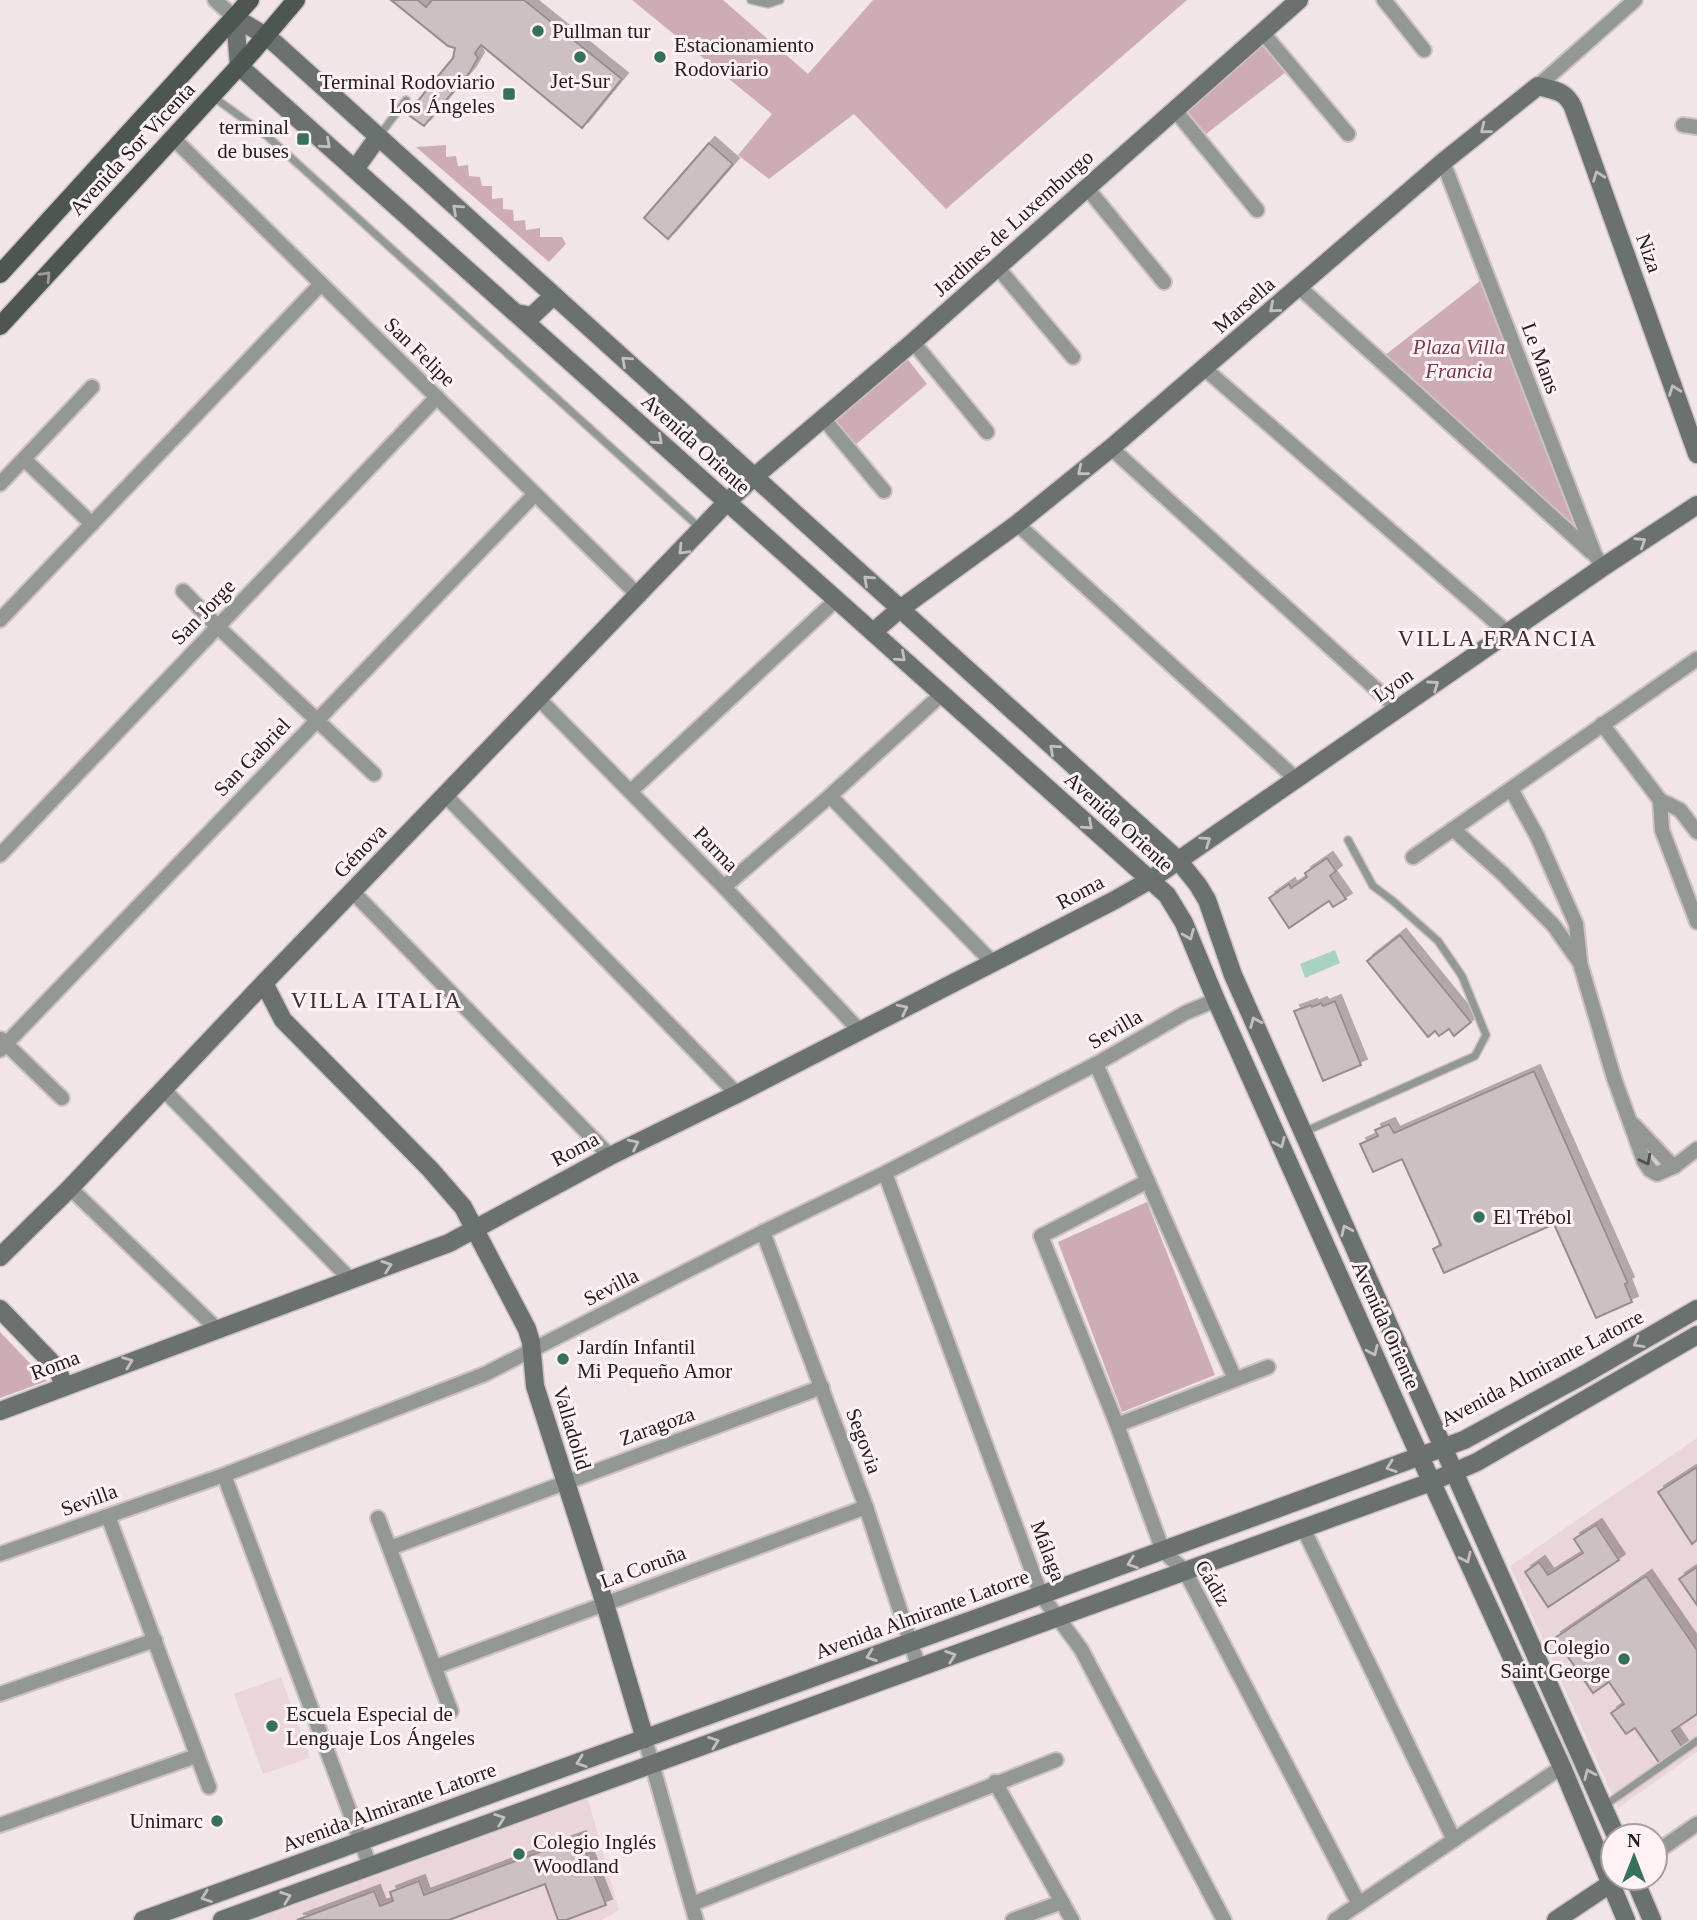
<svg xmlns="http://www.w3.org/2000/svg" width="1697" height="1920" viewBox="0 0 1697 1920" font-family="'Times New Roman',serif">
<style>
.built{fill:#ead5d9}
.green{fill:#ceacb3}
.water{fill:#a9d3c0}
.building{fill:#ccc0c2;stroke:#978c8e;stroke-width:2;filter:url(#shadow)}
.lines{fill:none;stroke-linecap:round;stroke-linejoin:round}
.lane-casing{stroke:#ccc2c3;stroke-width:10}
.street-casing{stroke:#ccc2c3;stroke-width:18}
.secondary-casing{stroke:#ccc2c3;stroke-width:21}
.primary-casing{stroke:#ccc2c3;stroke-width:21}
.lane{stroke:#939895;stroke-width:7}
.street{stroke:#939895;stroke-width:14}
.secondary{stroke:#6a716e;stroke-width:18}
.primary{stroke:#4e5652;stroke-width:18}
.oneway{stroke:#c3bebf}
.oneway2{stroke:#9e9c9b}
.oneway3{stroke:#50504f}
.poi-dot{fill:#37715a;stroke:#fff2f5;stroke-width:2.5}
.labels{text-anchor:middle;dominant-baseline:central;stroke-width:6;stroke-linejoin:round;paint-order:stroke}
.poi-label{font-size:21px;fill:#242021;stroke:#fff2f5;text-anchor:start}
.street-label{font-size:21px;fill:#242021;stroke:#fff2f5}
.park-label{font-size:21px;font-style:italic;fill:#763d4c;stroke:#fff2f5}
.neighbourhood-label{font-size:23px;letter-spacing:2px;fill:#392f31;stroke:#fff2f5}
</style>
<defs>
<filter id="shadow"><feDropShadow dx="6" dy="-6" stdDeviation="0" flood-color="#0004"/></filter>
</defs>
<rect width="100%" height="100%" fill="#f1e5e7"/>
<g class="built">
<path d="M 1697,1438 L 1697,1752 L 1618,1808 L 1510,1566 Z"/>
<path d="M 281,1677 L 310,1758 L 263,1774 L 234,1694 Z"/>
<path d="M 588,1799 L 619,1910 L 602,1920 L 254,1920 Z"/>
</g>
<g class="green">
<path d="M 632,0 L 723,0 L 808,74 L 873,0 L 1187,0 L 946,209 L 854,114 L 769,179 L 738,155 L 772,114 Z"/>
<path d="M 1261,41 L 1286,72 L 1206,134 L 1184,107 Z"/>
<path d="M 446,145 L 446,157 L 456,156 L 458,166 L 468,165 L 469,176 L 480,177 L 482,186 L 492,186 L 492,199 L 503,198 L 503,209 L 513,210 L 514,221 L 525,220 L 526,230 L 540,228 L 540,237 L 562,237 L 566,244 L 549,262 L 416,147 Z"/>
<path d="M 1480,281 L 1575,527 L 1384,356 Z"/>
<path d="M 902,352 L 927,384 L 854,446 L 832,418 Z"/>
<path d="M 1147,1202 L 1215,1375 L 1122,1412 L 1058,1242 Z"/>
<path d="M 0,1332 L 47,1381 L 0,1398 Z"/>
</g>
<path class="water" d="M 1335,950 L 1340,963 L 1305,978 L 1300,964 Z"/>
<g class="building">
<path d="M 391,0 L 418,0 L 426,7 L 432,0 L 524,0 L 622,79 L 582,128 L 481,45 L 475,53 L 478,58 L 470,72 L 424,126 L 407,114 L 453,58 L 455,48 L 448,46 Z"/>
<path d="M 709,143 L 733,164 L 668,239 L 644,218 Z"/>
<path d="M 1327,858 L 1336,871 L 1330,876 L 1346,899 L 1333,907 L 1329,901 L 1289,928 L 1269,898 L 1289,884 L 1291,888 L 1307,877 L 1305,873 Z"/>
<path d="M 1400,935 L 1471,1022 L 1454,1036 L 1449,1029 L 1439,1036 L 1435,1031 L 1428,1037 L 1367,961 Z"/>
<path d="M 1335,1001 L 1361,1065 L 1323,1081 L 1294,1011 L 1311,1005 L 1312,1007 L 1321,1003 L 1323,1006 Z"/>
<path d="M 1534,1071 L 1628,1283 L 1625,1284 L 1632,1302 L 1596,1318 L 1554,1224 L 1444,1273 L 1433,1249 L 1441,1245 L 1402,1159 L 1373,1172 L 1360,1144 L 1378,1136 L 1375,1130 L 1389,1124 L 1394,1133 Z"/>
<path d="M 1697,1467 L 1697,1540 L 1692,1544 L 1658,1492 Z"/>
<path d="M 1596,1525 L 1619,1560 L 1548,1607 L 1525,1572 L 1539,1562 L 1548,1575 L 1583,1553 L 1574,1539 Z"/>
<path d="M 1697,1567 L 1697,1605 L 1679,1579 Z"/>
<path d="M 1646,1576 L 1697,1650 L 1697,1714 L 1672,1731 L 1683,1748 L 1660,1764 L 1635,1728 L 1626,1734 L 1611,1713 L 1624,1704 L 1609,1682 L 1593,1693 L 1555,1638 Z"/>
<path d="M 580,1837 L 606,1905 L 566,1920 L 558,1920 L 545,1884 L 449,1920 L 297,1920 L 374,1891 L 380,1906 L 393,1901 L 390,1892 L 419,1881 L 424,1895 Z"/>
</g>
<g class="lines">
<g class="lane-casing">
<g id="lane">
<path d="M 751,0 L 768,4 L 780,0"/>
<path d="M 212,96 L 267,136 L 701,529"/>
<path d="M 379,136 L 406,100"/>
<path d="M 1304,1132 L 1475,1056 L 1486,1035 L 1462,976 L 1438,941 L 1393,901 L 1373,886 L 1348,840"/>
<path d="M 1604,1806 L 1697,1741"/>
</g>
</g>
<g class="street-casing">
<g id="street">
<path d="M 215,0 L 235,18"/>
<path d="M 1384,0 L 1424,50"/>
<path d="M 1263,33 L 1348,134"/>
<path d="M 1538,86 L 1635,0"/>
<path d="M 1174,109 L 1257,210"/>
<path d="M 1683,125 L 1697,127"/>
<path d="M 173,138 L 639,596"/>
<path d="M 1443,162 L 1595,555 L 1603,567"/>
<path d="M 1087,188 L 1164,282"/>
<path d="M 998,268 L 1073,357"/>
<path d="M 1299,287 L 1591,552"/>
<path d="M 913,342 L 987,432"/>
<path d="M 1205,369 L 1508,633"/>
<path d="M 823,418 L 884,491"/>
<path d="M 1111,448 L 1398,709"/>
<path d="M 24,459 L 92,524"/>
<path d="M 0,484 L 92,387"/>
<path d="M 1017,524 L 1296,779"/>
<path d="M 183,591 L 218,627 L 374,774"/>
<path d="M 0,620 L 321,284"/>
<path d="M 539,699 L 724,887 L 860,1031"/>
<path d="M 1602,724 L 1660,800 L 1662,830 L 1697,922"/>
<path d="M 1511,789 L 1537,836 L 1576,924 L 1580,961"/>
<path d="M 631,791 L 836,600"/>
<path d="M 445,795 L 737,1094"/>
<path d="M 830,796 L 993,963"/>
<path d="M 1660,800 L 1680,810 L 1697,832"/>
<path d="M 1453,829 L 1503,874 L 1554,926 L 1580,963 L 1614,1078 L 1644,1161 L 1650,1170 L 1657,1174 L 1675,1166 L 1697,1149"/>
<path d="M 0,855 L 437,397"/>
<path d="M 1413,857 L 1697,659"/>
<path d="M 724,887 L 830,796 L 942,694"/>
<path d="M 352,891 L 610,1156"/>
<path d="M 1,1039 L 62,1098"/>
<path d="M 0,1050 L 535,494"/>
<path d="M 1096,1064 L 1235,1379"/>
<path d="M 163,1089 L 350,1279"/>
<path d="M 1634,1125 L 1668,1161 L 1675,1166"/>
<path d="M 885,1173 L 1041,1595 L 1081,1649 L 1224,1920"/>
<path d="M 1148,1181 L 1041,1236 L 1117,1425 L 1163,1551 L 1185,1571 L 1359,1904"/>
<path d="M 70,1188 L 217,1329"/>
<path d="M 763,1232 L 866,1507 L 919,1668"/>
<path d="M 1117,1425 L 1268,1367"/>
<path d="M 224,1475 L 370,1866"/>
<path d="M 108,1516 L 209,1787"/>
<path d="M 378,1518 L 451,1711"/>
<path d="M 1303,1528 L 1454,1840"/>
<path d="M 390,1548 L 822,1387"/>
<path d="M 0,1554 L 224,1475 L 485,1374 L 763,1232 L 885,1173 L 1096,1064 L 1185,1013 L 1216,1000"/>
<path d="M 435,1667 L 866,1507"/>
<path d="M 0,1694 L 155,1640"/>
<path d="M 645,1739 L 696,1920"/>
<path d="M 995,1782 L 1072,1920"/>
<path d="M 0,1825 L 196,1756"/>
<path d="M 1655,1853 L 1697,1824"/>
<path d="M 692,1904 L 1056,1760"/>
<path d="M 1013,1920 L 1062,1902"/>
<path d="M 1335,1920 L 1562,1767"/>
</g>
</g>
<g class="secondary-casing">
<g id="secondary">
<path d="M 235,18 L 239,66 L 1167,895 L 1184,923 L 1216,1000 L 1412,1439 L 1562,1767 L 1626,1920"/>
<path d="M 235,18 L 266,36 L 277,45 L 1178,860 L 1198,885 L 1207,900 L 1233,975 L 1616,1836"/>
<path d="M 355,169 L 378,137"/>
<path d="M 516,313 L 532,316 L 553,296"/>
<path d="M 873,632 L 900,609 L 1017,524 L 1111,448 L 1443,162 L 1538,86 C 1555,91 1565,90 1573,107 L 1697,454"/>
<path d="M 264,983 L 283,1020 L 430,1169 L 463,1207 L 527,1329 L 531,1342 L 535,1386 L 605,1604 L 645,1739"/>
<path d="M 0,1257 L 70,1188 L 264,983 L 727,502 L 754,477 L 913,342 L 1299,0"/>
<path d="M 0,1309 L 57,1368 L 64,1386"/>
<path d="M 0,1411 L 449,1243 L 610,1156 L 737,1094 L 1113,901 L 1150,880 L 1603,567 L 1697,505"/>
<path d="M 1634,1878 L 1652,1920"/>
<path d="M 143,1920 L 1041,1595 L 1464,1440 L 1585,1374 L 1697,1309"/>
<path d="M 222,1920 L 1431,1482 L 1477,1462 L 1697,1335"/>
<path d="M 1556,1920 L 1619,1878"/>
</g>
</g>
<g class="primary-casing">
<g id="primary">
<path d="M 0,274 L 250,0"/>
<path d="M 0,326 L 252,52 L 296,0"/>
</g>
</g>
<use href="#lane" class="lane"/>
<use href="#street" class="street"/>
<use href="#secondary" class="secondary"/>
<use href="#primary" class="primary"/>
</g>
<defs><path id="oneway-chevron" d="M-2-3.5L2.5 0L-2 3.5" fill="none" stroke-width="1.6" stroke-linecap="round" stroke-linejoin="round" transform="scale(1.75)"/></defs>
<g class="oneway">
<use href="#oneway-chevron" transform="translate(1485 129) rotate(141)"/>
<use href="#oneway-chevron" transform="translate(326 144) rotate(42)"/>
<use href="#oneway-chevron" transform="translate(1598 176) rotate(-110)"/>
<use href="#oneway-chevron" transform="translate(457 209) rotate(-138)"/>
<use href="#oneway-chevron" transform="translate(1274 308) rotate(139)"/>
<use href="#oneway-chevron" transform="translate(626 361) rotate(-138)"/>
<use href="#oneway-chevron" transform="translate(1674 390) rotate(-110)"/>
<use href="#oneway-chevron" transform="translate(658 440) rotate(42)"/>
<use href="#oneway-chevron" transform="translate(1082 471) rotate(141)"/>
<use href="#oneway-chevron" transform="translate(1641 542) rotate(-33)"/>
<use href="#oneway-chevron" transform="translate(683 550) rotate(134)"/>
<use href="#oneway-chevron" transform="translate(868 580) rotate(-138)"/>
<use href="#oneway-chevron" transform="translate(901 657) rotate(42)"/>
<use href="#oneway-chevron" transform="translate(1434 685) rotate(-35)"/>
<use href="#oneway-chevron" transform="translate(1054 749) rotate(-138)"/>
<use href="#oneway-chevron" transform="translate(1088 825) rotate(42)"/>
<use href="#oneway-chevron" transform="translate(1206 841) rotate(-34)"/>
<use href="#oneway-chevron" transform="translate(1189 935) rotate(68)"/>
<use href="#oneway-chevron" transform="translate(903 1009) rotate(-27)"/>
<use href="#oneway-chevron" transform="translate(1255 1022) rotate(-113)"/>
<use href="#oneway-chevron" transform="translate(1280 1143) rotate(66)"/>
<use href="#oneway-chevron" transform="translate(634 1144) rotate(-26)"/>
<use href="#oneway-chevron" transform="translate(1346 1230) rotate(-114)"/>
<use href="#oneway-chevron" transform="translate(387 1266) rotate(-19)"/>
<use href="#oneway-chevron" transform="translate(1638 1343) rotate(150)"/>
<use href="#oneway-chevron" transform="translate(1373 1351) rotate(66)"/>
<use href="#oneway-chevron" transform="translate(128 1362) rotate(-21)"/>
<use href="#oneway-chevron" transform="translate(1391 1467) rotate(160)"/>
<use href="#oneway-chevron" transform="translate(1466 1558) rotate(65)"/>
<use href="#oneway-chevron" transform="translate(1132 1563) rotate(160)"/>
<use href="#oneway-chevron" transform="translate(871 1656) rotate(160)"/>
<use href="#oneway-chevron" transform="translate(951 1656) rotate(-20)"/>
<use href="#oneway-chevron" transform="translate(714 1742) rotate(-20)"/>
<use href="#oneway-chevron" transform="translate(581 1762) rotate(160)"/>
<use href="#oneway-chevron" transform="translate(1589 1774) rotate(-114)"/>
<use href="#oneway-chevron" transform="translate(500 1819) rotate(-20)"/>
<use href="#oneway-chevron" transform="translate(206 1897) rotate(160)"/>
<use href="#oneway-chevron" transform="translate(286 1897) rotate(-20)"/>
</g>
<use class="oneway2" href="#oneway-chevron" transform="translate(46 276) rotate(-47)"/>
<use class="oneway3" href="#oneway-chevron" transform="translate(1646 1160) rotate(63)"/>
<g class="poi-dot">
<circle cx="538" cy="31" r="7"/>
<circle cx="580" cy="57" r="7"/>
<circle cx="660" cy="57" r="7"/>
<rect x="502" y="87" width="14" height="14" rx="3.5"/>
<rect x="296" y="132" width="14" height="14" rx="3.5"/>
<circle cx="1479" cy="1217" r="7"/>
<circle cx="563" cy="1359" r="7"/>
<circle cx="1624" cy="1659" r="7"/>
<circle cx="272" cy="1726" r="7"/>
<circle cx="217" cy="1821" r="7"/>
<circle cx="519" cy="1854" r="7"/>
</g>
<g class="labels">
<g class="poi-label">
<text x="552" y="31">Pullman tur</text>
<text x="674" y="45">Estacionamiento<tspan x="674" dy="24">Rodoviario</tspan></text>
<text x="580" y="81" text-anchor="middle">Jet-Sur</text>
<text x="495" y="82" text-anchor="end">Terminal Rodoviario<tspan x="495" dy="24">Los Ángeles</tspan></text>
<text x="289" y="127" text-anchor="end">terminal<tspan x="289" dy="24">de buses</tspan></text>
<text x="1493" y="1217">El Trébol</text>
<text x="577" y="1347">Jardín Infantil<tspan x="577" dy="24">Mi Pequeño Amor</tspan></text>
<text x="1610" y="1647" text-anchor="end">Colegio<tspan x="1610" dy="24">Saint George</tspan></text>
<text x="286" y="1714">Escuela Especial de<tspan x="286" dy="24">Lenguaje Los Ángeles</tspan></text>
<text x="203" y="1821" text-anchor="end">Unimarc</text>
<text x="533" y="1842">Colegio Inglés<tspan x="533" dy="24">Woodland</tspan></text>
</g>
<g class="street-label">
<text transform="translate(132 149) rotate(-47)">Avenida Sor Vicenta</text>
<text transform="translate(1013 223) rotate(-42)">Jardines de Luxemburgo</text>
<text transform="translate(1649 253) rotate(70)">Niza</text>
<text transform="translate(1244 305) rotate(-41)">Marsella</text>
<text transform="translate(420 352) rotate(44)">San Felipe</text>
<text transform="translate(1541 358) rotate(69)">Le Mans</text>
<text transform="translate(696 444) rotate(42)">Avenida Oriente</text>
<text transform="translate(203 612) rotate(-46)">San Jorge</text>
<text transform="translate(1393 685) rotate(-35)">Lyon</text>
<text transform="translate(252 757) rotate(-46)">San Gabriel</text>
<text transform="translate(1119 822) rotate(42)">Avenida Oriente</text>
<text transform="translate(716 849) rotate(46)">Parma</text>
<text transform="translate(360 851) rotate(-46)">Génova</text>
<text transform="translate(1080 892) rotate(-28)">Roma</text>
<text transform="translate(1115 1029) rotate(-30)">Sevilla</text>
<text transform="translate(575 1149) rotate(-28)">Roma</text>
<text transform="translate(611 1287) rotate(-27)">Sevilla</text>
<text transform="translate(1386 1325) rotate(66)">Avenida Oriente</text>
<text transform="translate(55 1365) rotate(-21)">Roma</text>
<text transform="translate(1542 1368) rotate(-28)">Avenida Almirante Latorre</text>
<text transform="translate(657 1426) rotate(-20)">Zaragoza</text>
<text transform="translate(572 1428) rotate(73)">Valladolid</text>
<text transform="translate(864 1441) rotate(70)">Segovia</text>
<text transform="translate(89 1500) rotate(-20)">Sevilla</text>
<text transform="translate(1048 1551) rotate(69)">Málaga</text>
<text transform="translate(643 1567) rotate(-20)">La Coruña</text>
<text transform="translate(1213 1583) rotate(59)">Cádiz</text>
<text transform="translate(922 1614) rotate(-20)">Avenida Almirante Latorre</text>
<text transform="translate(389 1807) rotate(-20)">Avenida Almirante Latorre</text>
</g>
<g class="park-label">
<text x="1459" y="347">Plaza Villa<tspan x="1459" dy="24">Francia</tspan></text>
</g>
<g class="neighbourhood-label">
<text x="1498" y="638">VILLA FRANCIA</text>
<text x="377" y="1000">VILLA ITALIA</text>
</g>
</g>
<g transform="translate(1634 1857)"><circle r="33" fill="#fff2f5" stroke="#a79ea0" stroke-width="2"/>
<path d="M0-5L12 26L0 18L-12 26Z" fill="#37715a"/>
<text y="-10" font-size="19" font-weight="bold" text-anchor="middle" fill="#242021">N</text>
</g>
</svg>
